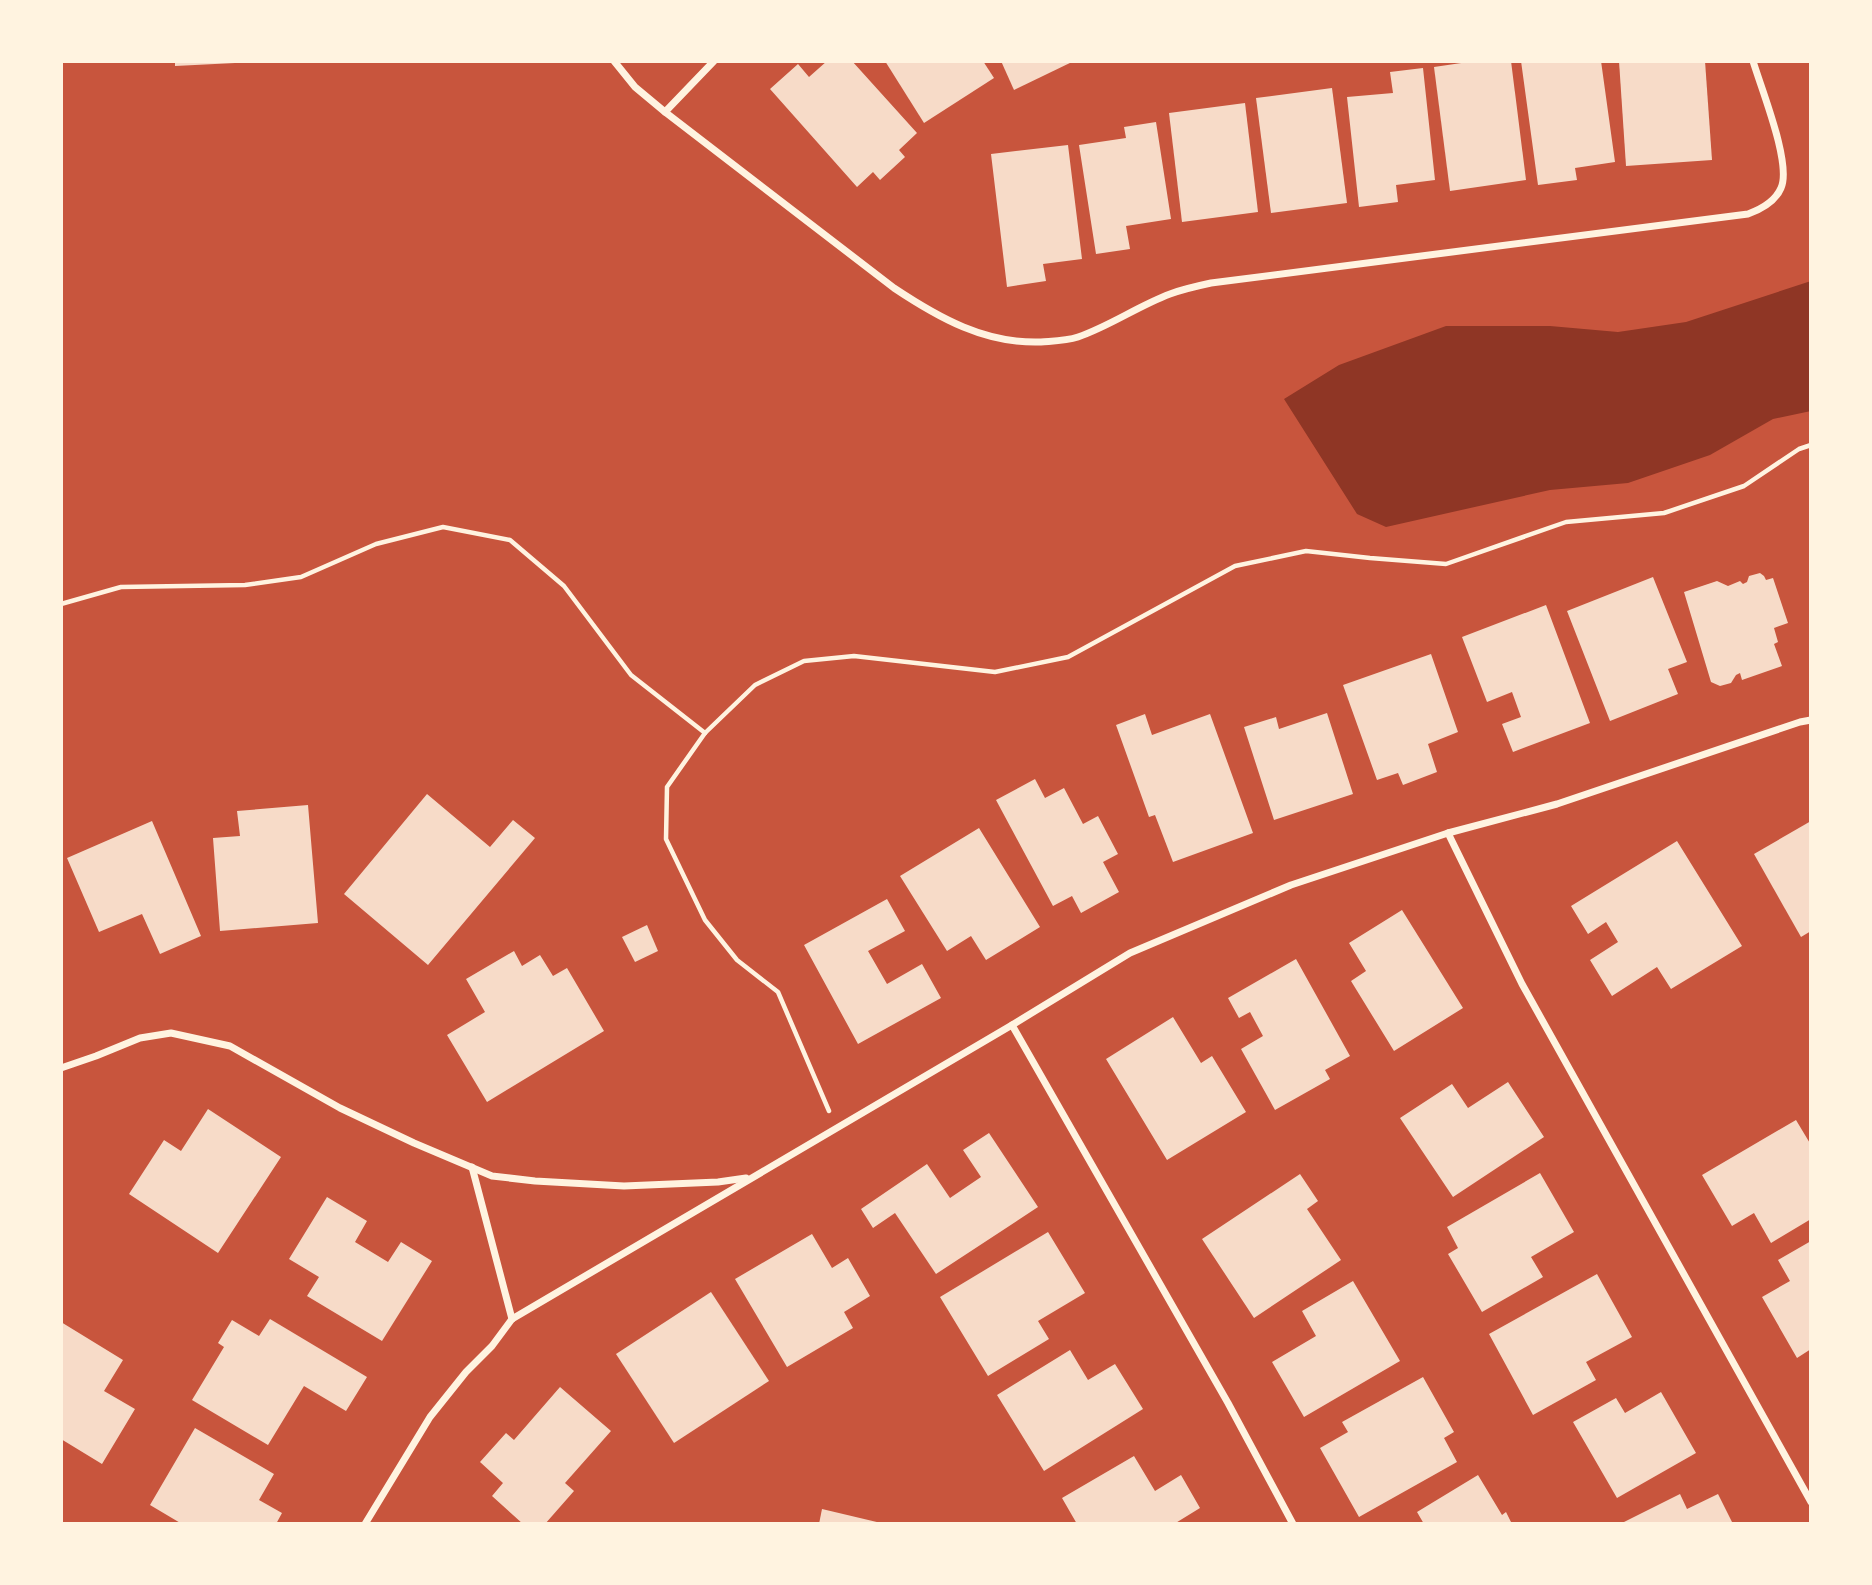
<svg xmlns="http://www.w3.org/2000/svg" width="1872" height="1585" viewBox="0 0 1872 1585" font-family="Lato,sans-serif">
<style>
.water{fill:#8f3625}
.building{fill:#f7dbc8}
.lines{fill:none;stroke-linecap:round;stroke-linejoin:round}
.path{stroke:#fff3e0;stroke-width:4.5}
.minor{stroke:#fff3e0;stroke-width:7}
</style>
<rect width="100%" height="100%" fill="#c8553d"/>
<path class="water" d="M 1811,281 L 1811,411 L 1773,419 L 1710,455 L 1628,483 L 1550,490 L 1386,527 L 1357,514 L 1284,399 L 1339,365 L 1446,326 L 1550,326 L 1618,332 L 1686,322 Z"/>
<g class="building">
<path d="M 175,61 L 235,61 L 235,63 L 175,66 Z"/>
<path d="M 827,61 L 852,61 L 917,133 L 899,150 L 905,157 L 880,180 L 873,172 L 857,187 L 770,89 L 798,64 L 809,77 Z"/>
<path d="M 885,61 L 983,61 L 994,78 L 924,123 Z"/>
<path d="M 1001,61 L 1074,61 L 1014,90 Z"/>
<path d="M 1475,61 L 1511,61 L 1526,180 L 1450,191 L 1434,67 Z"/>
<path d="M 1521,61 L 1601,61 L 1615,162 L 1575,168 L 1577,180 L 1538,185 Z"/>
<path d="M 1619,61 L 1705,61 L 1712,160 L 1626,166 Z"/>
<path d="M 1423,68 L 1435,180 L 1396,185 L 1398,202 L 1359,207 L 1347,97 L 1393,93 L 1390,72 Z"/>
<path d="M 1332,88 L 1347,203 L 1271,213 L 1256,98 Z"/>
<path d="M 1245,103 L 1258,212 L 1182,222 L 1169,113 Z"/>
<path d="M 1156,122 L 1171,219 L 1126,226 L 1130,249 L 1096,254 L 1079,145 L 1126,138 L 1124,127 Z"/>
<path d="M 1068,145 L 1082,259 L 1043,264 L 1046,281 L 1007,287 L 991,154 Z"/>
<path d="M 1760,573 L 1764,576 L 1766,580 L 1773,578 L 1788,623 L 1774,628 L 1778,642 L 1774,644 L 1782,666 L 1742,680 L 1740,673 L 1736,675 L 1731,683 L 1720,686 L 1711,682 L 1684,592 L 1717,581 L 1728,586 L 1740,581 L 1743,584 L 1747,582 L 1749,576 Z"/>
<path d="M 1653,577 L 1687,662 L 1668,669 L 1678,694 L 1610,721 L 1567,611 Z"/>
<path d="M 1546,605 L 1590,723 L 1513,752 L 1502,724 L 1521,717 L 1512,692 L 1487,702 L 1462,637 Z"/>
<path d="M 1431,654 L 1458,732 L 1428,744 L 1437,772 L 1403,785 L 1398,773 L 1377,780 L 1343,685 Z"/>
<path d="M 1327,713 L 1353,794 L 1274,820 L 1244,727 L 1276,717 L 1279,729 Z"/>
<path d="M 1145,714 L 1152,735 L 1210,714 L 1253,833 L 1173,862 L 1155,815 L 1149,817 L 1116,725 Z"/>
<path d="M 1035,779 L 1045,798 L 1064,788 L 1083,824 L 1098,816 L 1118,854 L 1103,862 L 1119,892 L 1081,913 L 1072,896 L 1053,906 L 996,800 Z"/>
<path d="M 427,794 L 490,847 L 513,820 L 535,838 L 428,965 L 344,894 Z"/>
<path d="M 308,805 L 318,923 L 220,931 L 213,838 L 240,836 L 237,811 Z"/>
<path d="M 152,821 L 201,936 L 160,954 L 142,914 L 99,932 L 67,858 Z"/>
<path d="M 1811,821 L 1811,931 L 1801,937 L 1754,854 Z"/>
<path d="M 979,828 L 1040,927 L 986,960 L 971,936 L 947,951 L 900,876 Z"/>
<path d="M 1677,841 L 1742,946 L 1671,989 L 1657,967 L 1612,996 L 1590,960 L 1618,942 L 1606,922 L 1588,934 L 1571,906 Z"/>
<path d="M 887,899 L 905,931 L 868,951 L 887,984 L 922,964 L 941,998 L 858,1044 L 804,945 Z"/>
<path d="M 1402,910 L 1463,1008 L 1394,1051 L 1351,981 L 1366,971 L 1349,943 Z"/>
<path d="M 647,925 L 658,951 L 635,962 L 622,937 Z"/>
<path d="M 514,951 L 522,966 L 540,955 L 553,976 L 567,968 L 604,1031 L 487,1102 L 447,1035 L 485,1012 L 466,979 Z"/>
<path d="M 1296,959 L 1350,1056 L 1325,1070 L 1330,1079 L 1275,1110 L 1241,1049 L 1263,1036 L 1250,1012 L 1239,1018 L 1228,998 Z"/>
<path d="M 1173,1017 L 1201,1063 L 1212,1056 L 1246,1112 L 1167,1160 L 1106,1059 Z"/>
<path d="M 1508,1082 L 1544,1137 L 1453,1197 L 1400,1118 L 1452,1084 L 1468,1108 Z"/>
<path d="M 208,1109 L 281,1157 L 218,1253 L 129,1194 L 164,1140 L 181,1151 Z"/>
<path d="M 1796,1120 L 1811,1145 L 1811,1219 L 1771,1243 L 1754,1213 L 1732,1226 L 1702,1175 Z"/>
<path d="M 989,1133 L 1038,1207 L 936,1274 L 895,1213 L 873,1228 L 861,1209 L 927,1164 L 950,1198 L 981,1177 L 963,1150 Z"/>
<path d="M 1540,1173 L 1574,1232 L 1531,1257 L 1543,1277 L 1482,1312 L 1448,1254 L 1458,1248 L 1447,1227 Z"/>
<path d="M 1300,1174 L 1318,1201 L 1307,1209 L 1341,1260 L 1254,1318 L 1202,1239 Z"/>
<path d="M 327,1197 L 367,1221 L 355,1242 L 388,1262 L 401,1242 L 432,1261 L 382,1341 L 307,1296 L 319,1277 L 289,1259 Z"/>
<path d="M 1048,1232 L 1085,1293 L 1038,1321 L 1049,1339 L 988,1376 L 940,1297 Z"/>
<path d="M 812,1234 L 832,1268 L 848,1258 L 870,1296 L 844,1312 L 853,1328 L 787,1367 L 735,1279 Z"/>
<path d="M 1811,1241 L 1811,1349 L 1797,1358 L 1762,1297 L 1790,1281 L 1778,1260 Z"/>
<path d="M 1597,1274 L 1632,1337 L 1586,1362 L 1596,1380 L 1533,1415 L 1489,1334 Z"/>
<path d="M 1353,1281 L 1400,1361 L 1304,1417 L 1272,1362 L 1316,1336 L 1302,1311 Z"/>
<path d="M 711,1292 L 769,1381 L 674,1443 L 616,1354 Z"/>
<path d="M 270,1319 L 367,1377 L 346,1411 L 304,1386 L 268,1445 L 192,1400 L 224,1347 L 218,1343 L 232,1320 L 259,1336 Z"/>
<path d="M 61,1322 L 123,1360 L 104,1391 L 135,1409 L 102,1464 L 61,1439 Z"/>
<path d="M 1070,1350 L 1088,1380 L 1115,1364 L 1143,1409 L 1044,1471 L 997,1395 Z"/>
<path d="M 1423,1377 L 1454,1432 L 1444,1438 L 1457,1462 L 1359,1517 L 1320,1448 L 1348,1432 L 1342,1422 Z"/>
<path d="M 560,1387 L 611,1431 L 565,1483 L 574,1491 L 545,1524 L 523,1524 L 492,1496 L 503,1483 L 480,1462 L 506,1433 L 514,1440 Z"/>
<path d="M 1661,1392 L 1696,1453 L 1617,1498 L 1573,1422 L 1616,1398 L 1625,1413 Z"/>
<path d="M 195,1428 L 274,1474 L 259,1500 L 282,1513 L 276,1524 L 182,1524 L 150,1505 Z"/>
<path d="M 1134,1456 L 1155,1491 L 1181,1475 L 1200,1508 L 1174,1524 L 1077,1524 L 1062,1498 Z"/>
<path d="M 1478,1475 L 1502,1515 L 1506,1512 L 1512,1524 L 1424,1524 L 1417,1512 Z"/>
<path d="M 1680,1494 L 1687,1509 L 1718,1494 L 1733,1524 L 1620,1524 Z"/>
<path d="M 822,1509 L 881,1523 L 881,1524 L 819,1524 Z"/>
</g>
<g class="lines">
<g class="path">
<path d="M 61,604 L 121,587 L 245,585 L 301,577 L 376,544 L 443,527 L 510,540 L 564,586 L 631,675 L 705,733"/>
<path d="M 829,1111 L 778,992 L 737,960 L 705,920 L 666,839 L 667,787 L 705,733 L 755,685 L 804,661 L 854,656 L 995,672 L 1068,657 L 1235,566 L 1306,551 L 1370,558 L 1446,564 L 1566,522 L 1664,513 L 1744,486 L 1799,449 L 1811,445"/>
</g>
<g class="minor">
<path d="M 614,61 L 635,87 L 665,112 L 894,288 C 939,318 985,344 1041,342 C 1053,341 1066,341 1078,337 C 1110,326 1138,306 1170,294 C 1183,289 1197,286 1211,283 L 1748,214 C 1762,209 1775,202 1781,188 C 1792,164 1761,88 1753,61"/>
<path d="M 665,112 L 714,61"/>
<path d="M 1448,833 L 1522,984 L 1811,1502"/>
<path d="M 1012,1025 L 1228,1403 L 1293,1524"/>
<path d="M 61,1068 L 96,1056 L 140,1038 L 171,1033 L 230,1046 L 340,1108 L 414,1143 L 492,1176 L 535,1181 L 624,1186 L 718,1182 L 746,1178"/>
<path d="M 472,1167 L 512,1319"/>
<path d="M 365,1524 L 430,1417 L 466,1372 L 492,1346 L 512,1319 L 1012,1025 L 1130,953 L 1291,885 L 1448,833 L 1557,804 L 1800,722 L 1811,720"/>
</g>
</g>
<rect width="1872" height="1585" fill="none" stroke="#fff3e0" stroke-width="126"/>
</svg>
